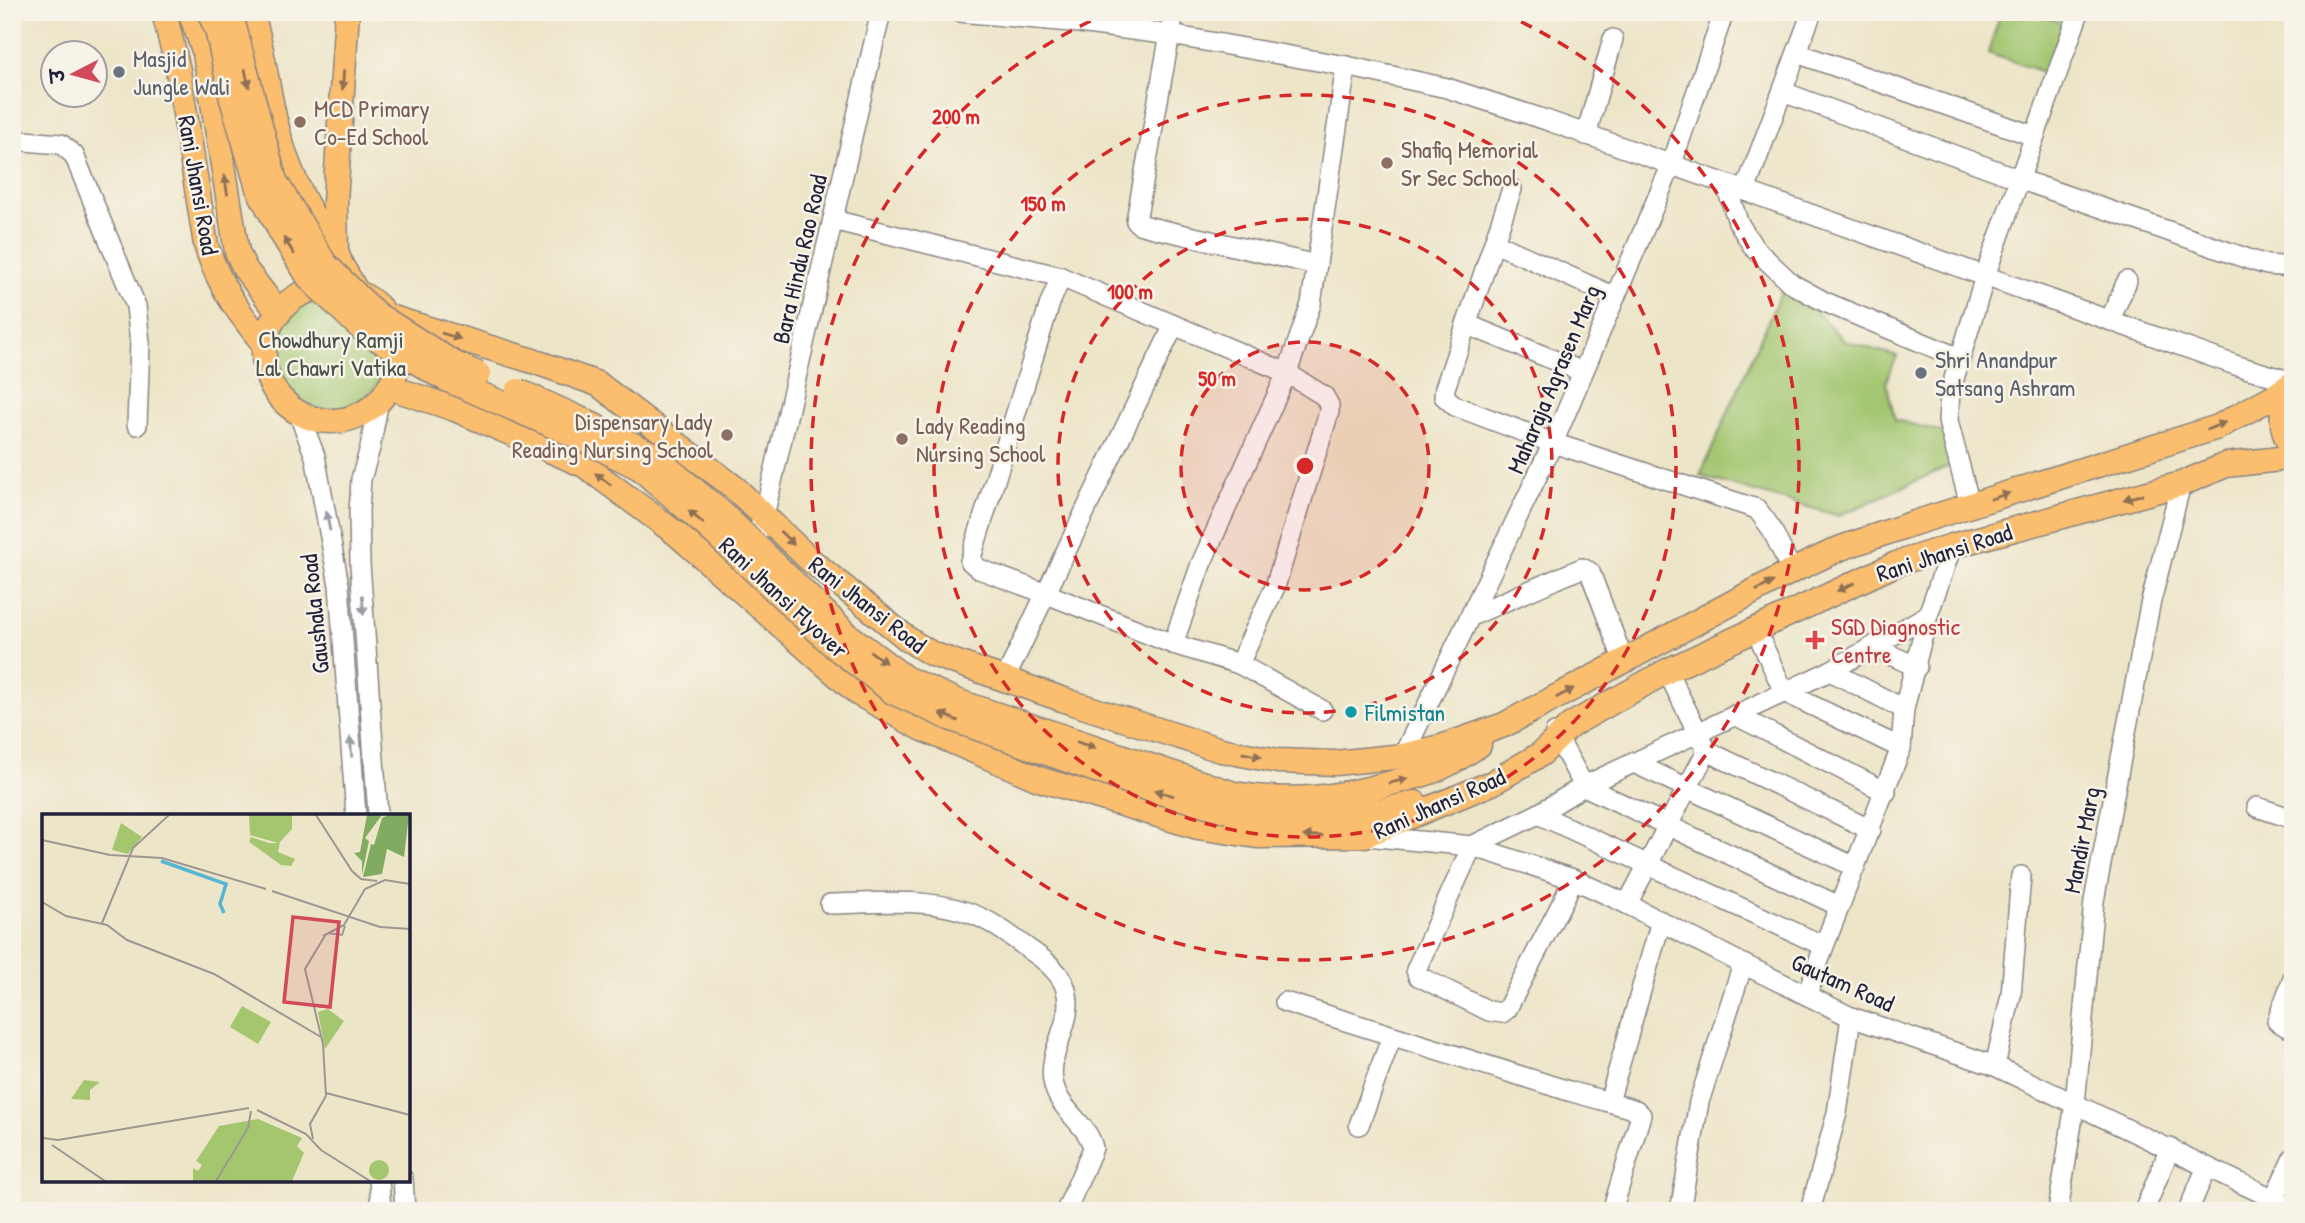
<svg xmlns="http://www.w3.org/2000/svg" width="2305" height="1223" viewBox="0 0 2305 1223" font-family="'Patrick Hand','Playpen Sans Deva',sans-serif">
<style>
.green{fill:#a3c66f;stroke:#627455;stroke-width:2}
.lines{fill:none;stroke-linecap:round;stroke-linejoin:round}
.minor-casing{stroke:#888482;stroke-width:22}
.major-casing{stroke:#888482;stroke-width:27}
.minor{stroke:#fff;stroke-width:19}
.major{stroke:#fbbe6e;stroke-width:24}
.major-bridge-casing{stroke:#888482;stroke-width:27;stroke-linecap:butt}
.major-bridge{stroke:#fbbe6e;stroke-width:24}
.oneway{fill:#8e7054}
.oneway2{fill:#9c9ca7}
.ring{fill:none;stroke:#d62828;stroke-width:3.5;stroke-dasharray:12 9}
.worship-dot{fill:#6b7280;stroke:#f7f3e8;stroke-width:2.5}
.education-dot{fill:#8d6e63;stroke:#f7f3e8;stroke-width:2.5}
.health-dot{fill:#e0444e;stroke:#f7f3e8;stroke-width:2.5}
.culture-dot{fill:#0f9aa8;stroke:#f7f3e8;stroke-width:2.5}
.labels{text-anchor:middle;dominant-baseline:central;stroke-width:5;stroke-linejoin:round;paint-order:stroke}
.worship-label{font-size:24px;fill:#5b616d;stroke:#f7f3e8;text-anchor:start}
.education-label{font-size:24px;fill:#785e54;stroke:#f7f3e8;text-anchor:start}
.street-label{font-size:24px;fill:#22223b;stroke:#f7f3e8}
.park-label{font-size:24px;fill:#49534b;stroke:#f7f3e8}
.health-label{font-size:24px;fill:#be3a42;stroke:#f7f3e8;text-anchor:start}
.culture-label{font-size:24px;fill:#0d838f;stroke:#f7f3e8;text-anchor:start}
.inset-river{fill:none;stroke:#55b5d4;stroke-width:3.5}
.inset-road{fill:none;stroke:#9c9790;stroke-width:2}
.view{fill:#d1495b;fill-opacity:0.15;stroke:#d1495b;stroke-width:3.5}
.inset-edge{fill:none;stroke:#22223b;stroke-width:3.5}
.centre{fill:#d62828;stroke:#f7f3e8;stroke-width:3.5}
.ring-label{font-size:21px;text-anchor:middle;font-weight:bold;fill:#d62828;stroke:#f7f3e8;stroke-width:5;stroke-linejoin:round;paint-order:stroke}
</style>
<rect width="100%" height="100%" fill="#f7f3e8"/>
<filter id="ink" filterUnits="userSpaceOnUse"><feTurbulence type="fractalNoise" baseFrequency=".0143" numOctaves="2"/><feDisplacementMap in="SourceGraphic" scale="14" xChannelSelector="R" yChannelSelector="G"/><feConvolveMatrix kernelMatrix="1 2 1 2 8 2 1 2 1" color-interpolation-filters="sRGB"/></filter>
<filter id="wash" filterUnits="userSpaceOnUse"><feTurbulence type="fractalNoise" baseFrequency=".00686" numOctaves="4" result="noise"/><feDisplacementMap in="SourceGraphic" scale="28" xChannelSelector="R" yChannelSelector="G"/><feGaussianBlur stdDeviation="1.57" result="paint"/><feColorMatrix in="noise" values="0 0 0 0 0 0 0 0 0 0 0 0 0 0 0 0 0 1.4 0 .05"/><feComposite in="paint" operator="in"/></filter>
<g filter="url(#wash)">
<rect width="100%" height="100%" fill="#ede5c8"/>
<g class="green">
<path d="M 2001,12 L 2032,12 L 2063,23 L 2046,73 L 1988,53 Z"/>
<path d="M 1786,280 L 1844,341 L 1897,356 L 1886,382 L 1895,420 L 1943,432 L 1958,462 L 1839,516 L 1700,476 Z"/>
<path d="M 321,298 L 386,351 C 386,371 378,390 360,401 C 289,444 234,321 321,298 Z"/>
</g>
</g>
<g filter="url(#ink)">
<g class="lines">
<g class="minor-casing">
<g id="minor">
<path d="M 959,12 L 1071,22 L 1171,35 L 1346,66 L 1447,88 L 1546,120 L 2235,365 L 2293,382"/>
<path d="M 1174,12 L 1136,221 L 1139,224 L 1154,228 L 1317,265"/>
<path d="M 1797,53 L 2034,136"/>
<path d="M 1783,92 L 2019,179 L 2251,260 L 2267,265 L 2293,267"/>
<path d="M 1586,135 L 1613,39"/>
<path d="M 12,140 L 61,144 L 74,155 L 136,306 L 140,343 L 137,425"/>
<path d="M 1726,185 L 1738,222 L 1754,248 L 1792,284 L 1825,302 L 1959,358"/>
<path d="M 1512,189 L 1445,388 L 1444,396 L 1455,406 L 1553,443 L 1757,509 L 1771,528 L 1792,571"/>
<path d="M 1745,191 L 1812,12"/>
<path d="M 833,220 L 1061,277 L 1287,373 L 1324,396 L 1329,405 L 1329,412 L 1275,587 L 1239,664"/>
<path d="M 1495,243 L 1615,297"/>
<path d="M 1061,277 L 1050,303 L 970,561 L 979,569 L 1047,594 L 1173,644 L 1239,664 L 1322,710"/>
<path d="M 2110,320 L 2127,281"/>
<path d="M 1466,324 L 1583,372"/>
<path d="M 298,412 L 315,456 L 339,585 L 356,815"/>
<path d="M 1970,505 L 1948,421 L 1950,392 L 1985,276 L 2079,12"/>
<path d="M 749,555 L 764,516 L 881,12"/>
<path d="M 1471,616 L 1582,568 L 1590,572 L 1624,662"/>
<path d="M 1756,630 L 1784,692 L 1901,748"/>
<path d="M 1173,644 L 1201,564 L 1287,373 L 1311,304 L 1346,66"/>
<path d="M 1873,647 L 1917,667"/>
<path d="M 1830,671 L 1904,709"/>
<path d="M 1005,679 L 1174,325"/>
<path d="M 1735,715 L 1886,792"/>
<path d="M 1555,733 L 1584,786 L 1839,906"/>
<path d="M 1707,751 L 1871,830"/>
<path d="M 1403,756 L 1553,443 L 1671,166 L 1724,12"/>
<path d="M 1634,763 L 1855,867"/>
<path d="M 2257,807 L 2293,819"/>
<path d="M 1538,814 L 1824,946"/>
<path d="M 378,815 L 360,564 L 359,512 L 361,479 L 370,448 L 379,400"/>
<path d="M 1366,836 L 1472,846 L 1573,879 L 1627,904 L 1743,964 L 1851,1017 L 1995,1066 L 2293,1208"/>
<path d="M 1573,879 L 1565,897 L 1507,1009 L 1502,1013 L 1489,1011 L 1418,976 L 1416,970 L 1419,963 L 1472,846 L 1538,814 L 1584,786 L 1830,671 L 1928,615"/>
<path d="M 830,904 C 883,903 943,895 991,923 C 1003,930 1015,939 1026,947 C 1042,958 1064,973 1067,994 C 1073,1024 1048,1050 1053,1081 C 1058,1111 1088,1123 1093,1148 L 1066,1211"/>
<path d="M 1627,904 C 1655,853 1679,801 1707,751 L 1667,671"/>
<path d="M 1807,995 L 1824,946 L 1901,748 L 1904,709 L 1928,615 L 1952,546"/>
<path d="M 1285,1002 L 1572,1092 L 1609,1102"/>
<path d="M 2287,1027 L 2277,1021 L 2293,978"/>
<path d="M 1995,1066 L 2011,995 L 2021,876"/>
<path d="M 1359,1125 L 1392,1036"/>
<path d="M 379,1179 L 381,1211"/>
<path d="M 403,1179 L 405,1211"/>
<path d="M 2274,1198 L 2293,1158"/>
<path d="M 1612,1211 L 1641,1115 L 1636,1110 L 1609,1102 L 1661,921"/>
<path d="M 1680,1211 L 1699,1102 L 1743,964"/>
<path d="M 1810,1211 L 1837,1113 L 1851,1017"/>
<path d="M 2058,1211 L 2075,1104 L 2094,901 L 2150,605 L 2181,484"/>
<path d="M 2144,1211 L 2170,1148"/>
<path d="M 2188,1211 L 2207,1167"/>
</g>
</g>
<g class="major-casing">
<g id="major">
<path d="M 164,12 L 178,70 L 206,245 C 220,288 237,310 264,344"/>
<path d="M 190,12 L 205,53 L 237,252 L 245,269 L 279,313"/>
<path d="M 251,12 C 261,40 264,69 270,97 C 280,153 302,206 336,251"/>
<path d="M 347,12 L 335,202 L 336,251 L 341,265 L 355,289"/>
<circle cx="331" cy="354" r="67"/>
<path d="M 386,316 L 533,361 L 598,384 L 735,488 L 810,560 L 909,640 L 932,654 L 1073,703 L 1221,750 L 1278,761 L 1335,763 L 1403,756 L 1441,747 L 1504,725 L 1792,571 L 1841,548 L 1914,523 L 2218,427 L 2276,395 L 2293,383"/>
<path d="M 2293,385 C 2279,406 2279,429 2293,450"/>
<path d="M 389,387 L 455,409 L 584,465 L 678,535 L 859,694 L 921,728 L 1039,779 L 1198,827 L 1257,836 L 1365,835 L 1492,783 L 1541,754 L 1571,725 L 1667,671 L 1896,564 L 1952,546 L 2181,484 L 2226,465 L 2289,458 L 2293,460"/>
<path d="M 1234,794 C 1294,804 1337,798 1395,782 C 1412,777 1431,774 1446,765 C 1458,759 1468,752 1479,745"/>
<path d="M 1229,811 C 1282,819 1325,819 1377,811 C 1389,809 1403,807 1415,803"/>
</g>
</g>
<use href="#minor" class="minor"/>
<use href="#major" class="major"/>
<g class="major-bridge-casing">
<g id="major-bridge">
<path d="M 209,12 L 217,29 L 232,99 L 258,188 L 282,234 L 310,279 L 364,331 L 444,378 L 572,434 L 640,468 L 710,529 L 835,647 L 893,692 L 952,719 L 1149,789 L 1229,811"/>
<path d="M 230,12 L 275,181 L 325,264 L 376,314 L 453,363 L 478,374"/>
<path d="M 518,391 L 578,418 L 650,453 L 723,514 L 848,635 L 905,678 L 959,702 L 1234,794"/>
</g>
</g>
<use href="#major-bridge" class="major-bridge"/>
</g>
<defs><path id="oneway-solid" d="M-6-.8H1V-3.2L6.5 0L1 3.2V.8H-6Z" transform="scale(1.75)"/></defs>
<g class="oneway">
<use href="#oneway-solid" transform="translate(247 78) rotate(77)"/>
<use href="#oneway-solid" transform="translate(343 80) rotate(94)"/>
<use href="#oneway-solid" transform="translate(226 185) rotate(-99)"/>
<use href="#oneway-solid" transform="translate(289 246) rotate(-123)"/>
<use href="#oneway-solid" transform="translate(451 336) rotate(17)"/>
<use href="#oneway-solid" transform="translate(2216 426) rotate(-23)"/>
<use href="#oneway-solid" transform="translate(603 479) rotate(-143)"/>
<use href="#oneway-solid" transform="translate(2000 496) rotate(-18)"/>
<use href="#oneway-solid" transform="translate(2133 497) rotate(165)"/>
<use href="#oneway-solid" transform="translate(696 517) rotate(-139)"/>
<use href="#oneway-solid" transform="translate(787 538) rotate(44)"/>
<use href="#oneway-solid" transform="translate(1765 586) rotate(-28)"/>
<use href="#oneway-solid" transform="translate(1846 587) rotate(155)"/>
<use href="#oneway-solid" transform="translate(878 657) rotate(37)"/>
<use href="#oneway-solid" transform="translate(1565 693) rotate(-28)"/>
<use href="#oneway-solid" transform="translate(949 717) rotate(-157)"/>
<use href="#oneway-solid" transform="translate(1086 745) rotate(19)"/>
<use href="#oneway-solid" transform="translate(1252 755) rotate(11)"/>
<use href="#oneway-solid" transform="translate(1398 781) rotate(-15)"/>
<use href="#oneway-solid" transform="translate(1164 793) rotate(-164)"/>
<use href="#oneway-solid" transform="translate(1313 836) rotate(-180)"/>
</g>
<g class="oneway2">
<use href="#oneway-solid" transform="translate(328 521) rotate(-101)"/>
<use href="#oneway-solid" transform="translate(363 605) rotate(86)"/>
<use href="#oneway-solid" transform="translate(351 747) rotate(-94)"/>
</g>
</g>
<circle cx="1305" cy="466" r="124" fill="#d62828" fill-opacity=".12"/>
<g class="ring">
<circle cx="1305" cy="466" r="124"/>
<circle cx="1305" cy="466" r="247"/>
<circle cx="1305" cy="466" r="371"/>
<path d="M1502 13A494 494 0 1 1 1108 13"/>
</g>
<g class="worship-dot">
<circle cx="119" cy="72" r="7"/>
<circle cx="1921" cy="373" r="7"/>
</g>
<g class="education-dot">
<circle cx="300" cy="122" r="7"/>
<circle cx="1387" cy="163" r="7"/>
<circle cx="727" cy="435" r="7"/>
<circle cx="902" cy="439" r="7"/>
</g>
<path class="health-dot" d="M1811.5 629.5h7v7h7v7h-7v7h-7v-7h-7v-7h7z"/>
<circle class="culture-dot" cx="1351" cy="712" r="7"/>
<g class="labels">
<g class="worship-label">
<text x="133" y="58">Masjid<tspan x="133" dy="28">Jungle Wali</tspan></text>
<text x="1935" y="359">Shri Anandpur<tspan x="1935" dy="28">Satsang Ashram</tspan></text>
</g>
<g class="education-label">
<text x="314" y="108">MCD Primary<tspan x="314" dy="28">Co-Ed School</tspan></text>
<text x="1401" y="149">Shafiq Memorial<tspan x="1401" dy="28">Sr Sec School</tspan></text>
<text x="713" y="421" text-anchor="end">Dispensary Lady<tspan x="713" dy="28">Reading Nursing School</tspan></text>
<text x="916" y="425">Lady Reading<tspan x="916" dy="28">Nursing School</tspan></text>
</g>
<g class="street-label">
<text transform="translate(199 185) rotate(80)">Rani Jhansi Road</text>
<text transform="translate(799 259) rotate(-77)">Bara Hindu Rao Road</text>
<text transform="translate(1553 379) rotate(-67)">Maharaja Agrasen Marg</text>
<text transform="translate(1944 552) rotate(-18)">Rani Jhansi Road</text>
<text transform="translate(784 597) rotate(43)">Rani Jhansi Flyover</text>
<text transform="translate(868 604) rotate(38)">Rani Jhansi Road</text>
<text transform="translate(314 614) rotate(-96)">Gaushala Road</text>
<text transform="translate(1439 803) rotate(-24)">Rani Jhansi Road</text>
<text transform="translate(2081 840) rotate(-79)">Mandir Marg</text>
<text transform="translate(1843 982) rotate(24)">Gautam Road</text>
</g>
<g class="park-label">
<text x="331" y="339">Chowdhury Ramji<tspan x="331" dy="28">Lal Chawri Vatika</tspan></text>
</g>
<g class="health-label">
<text x="1831" y="626">SGD Diagnostic<tspan x="1831" dy="28">Centre</tspan></text>
</g>
<g class="culture-label">
<text x="1365" y="712">Filmistan</text>
</g>
</g>
<g transform="translate(42 814)">
<rect width="368" height="368" fill="#ede5c8"/>
<path d="M 207,1 L 250,1 L 250,15 L 238,28 L 236,38 L 253,45 L 249,52 L 239,51 L 207,28 L 209,23 L 227,29 L 236,29 L 208,21 ZM 79,9 L 100,23 L 86,40 L 70,36 ZM 200,192 L 229,208 L 216,230 L 188,213 ZM 286,195 L 302,207 L 283,235 L 276,198 ZM 42,266 L 58,268 L 48,276 L 48,286 L 29,285 ZM 216,305 L 260,324 L 255,332 L 262,339 L 250,367 L 151,367 L 151,354 L 156,357 L 160,351 L 154,347 L 177,312 ZM327 356a10 10 0 1 1 20 0a10 10 0 1 1-20 0Z" fill="#a3c66f"/>
<path d="M 325,1 L 340,1 L 323,24 L 327,27 L 320,61 L 320,47 L 312,39 L 318,38 ZM 346,1 L 367,1 L 362,43 L 345,35 L 340,60 L 321,63 L 329,30 L 332,31 L 340,4 Z" fill="#82ab62"/>
<path class="inset-river" d="M 119,47 L 184,70 L 178,90 L 182,99"/>
<path class="inset-road" d="M 274,1 L 310,57 L 319,65 L 335,67M 0,26 L 68,41 L 120,44 L 224,75M 230,77 L 338,113 L 368,115M 0,88 L 24,102 L 65,111 L 85,126 L 172,160 L 279,223M 60,109 L 91,34 L 127,1M 286,119 L 300,121 L 303,112M 281,122 L 302,111 L 323,75 L 343,66 L 368,70M 284,279 L 368,301M 284,282 L 281,230 L 263,155 L 284,120M 215,296 L 264,320 L 279,336 L 328,367M 1,324 L 16,326 L 207,294M 271,325 L 268,310 L 284,282M 10,331 L 63,367M 174,367 L 206,314 L 209,297"/>
<path class="view" d="M 251,103 L 297,108 L 288,193 L 242,188 Z"/>
<rect width="368" height="368" class="inset-edge"/>
</g>
<circle cx="1305" cy="466" r="10" class="centre"/>
<g class="ring-label">
<text x="956" y="124">200 m</text>
<text x="1043" y="211">150 m</text>
<text x="1130" y="299">100 m</text>
<text x="1217" y="386">50 m</text>
</g>
<rect width="2305" height="1223" fill="none" stroke="#f7f3e8" stroke-width="42"/>
<g transform="translate(74 74) rotate(264)"><circle r="33" fill="#f7f3e8" stroke="#a29fa3" stroke-width="2"/>
<path d="M0-5L12 26L0 18L-12 26Z" fill="#d1495b"/>
<text y="-10" font-size="19" font-weight="bold" text-anchor="middle" fill="#22223b">उ</text>
</g>
</svg>
